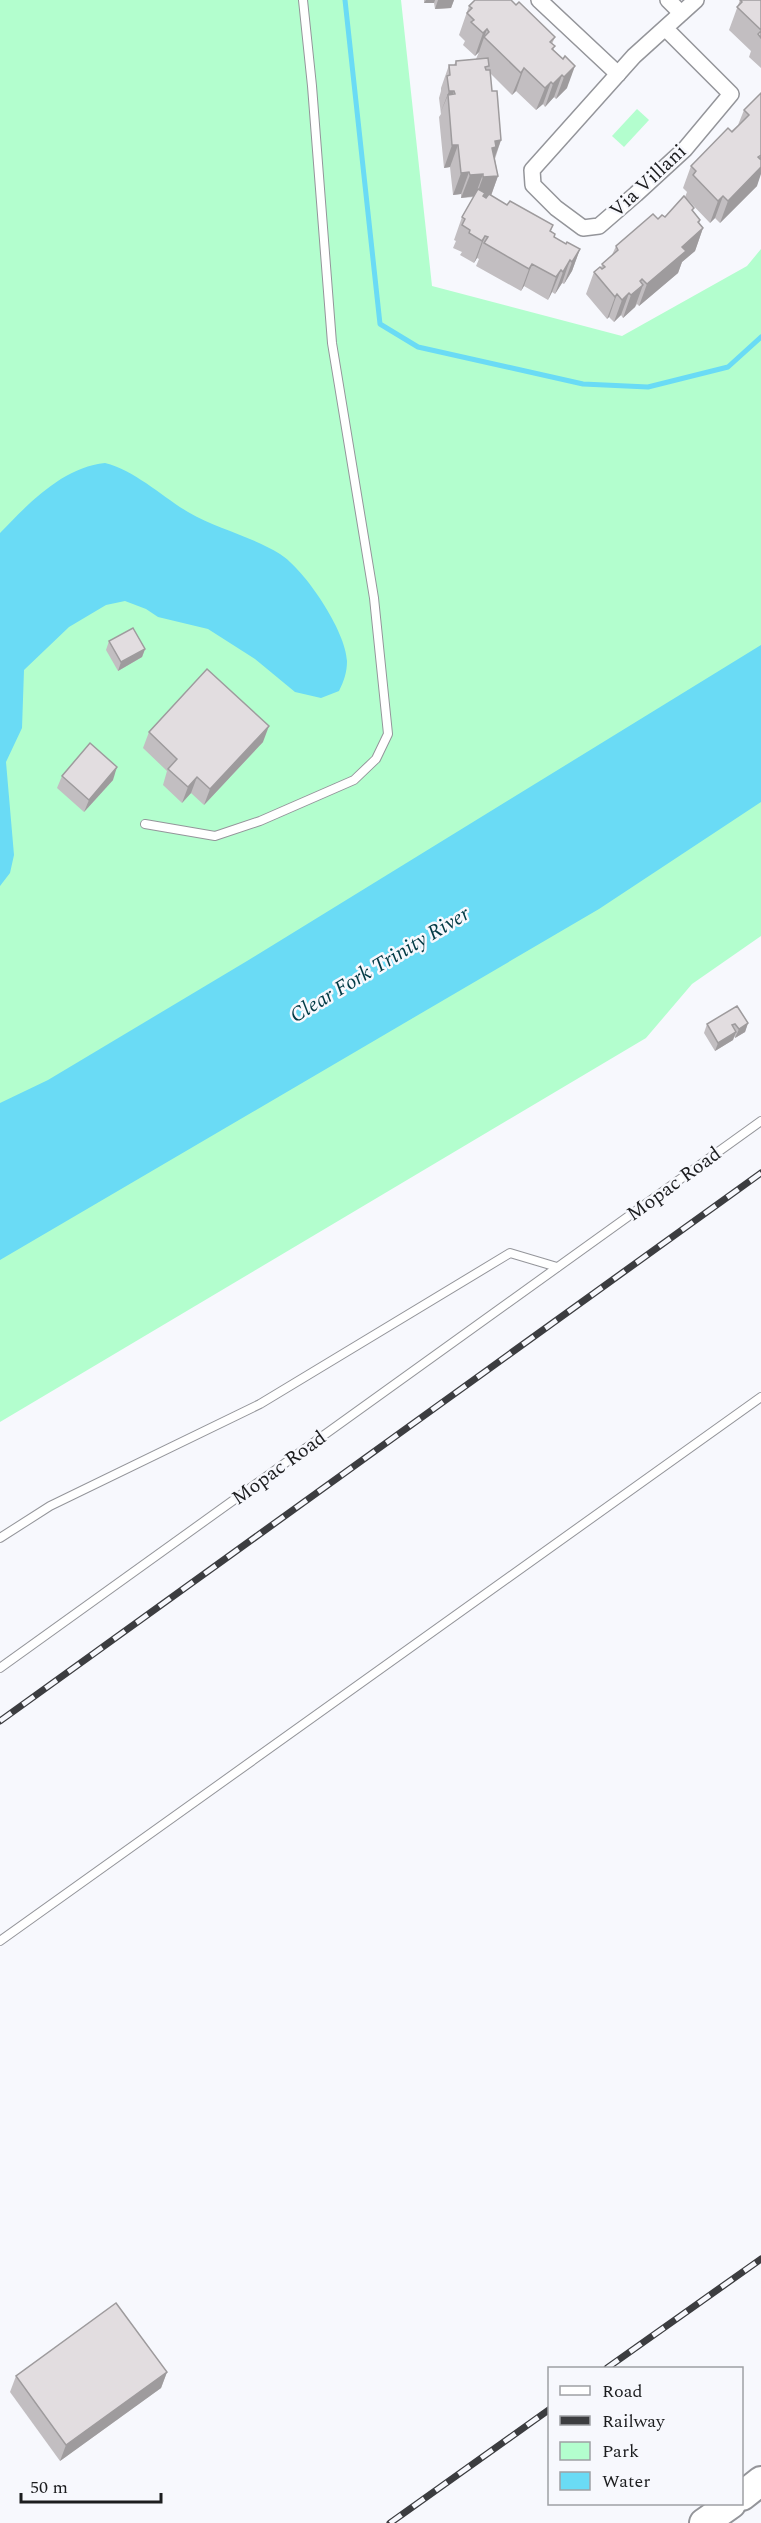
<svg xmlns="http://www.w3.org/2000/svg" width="761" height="2523" viewBox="0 0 761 2523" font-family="Spectral,serif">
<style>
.green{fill:#b3fece}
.water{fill:#6adbf5}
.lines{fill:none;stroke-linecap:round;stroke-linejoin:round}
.stream{stroke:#6adbf5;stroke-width:5}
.lane-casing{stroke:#94959a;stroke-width:10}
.street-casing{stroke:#94959a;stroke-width:18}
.highway-casing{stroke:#94959a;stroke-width:32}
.lane{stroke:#fff;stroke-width:8}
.street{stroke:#fff;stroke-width:15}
.highway{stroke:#fff;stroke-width:28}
.rail-casing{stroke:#3c3d40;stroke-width:7}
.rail{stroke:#f7f8fd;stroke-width:4.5;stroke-dasharray:14;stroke-linecap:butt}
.wall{fill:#c2bec1}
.shaded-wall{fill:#9e9b9d}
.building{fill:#e2dde0;stroke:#9e9b9d;stroke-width:1.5}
.labels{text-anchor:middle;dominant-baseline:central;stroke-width:5;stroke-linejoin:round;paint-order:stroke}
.street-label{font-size:20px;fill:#1c1d1f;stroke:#f7f8fd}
.water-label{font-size:21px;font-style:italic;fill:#023a45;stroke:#f7f8fd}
</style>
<rect width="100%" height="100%" fill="#f7f8fd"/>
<g class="green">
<path d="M 0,0 L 401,0 L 432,286 L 622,336 L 747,266 L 761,249 L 761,936 L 692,984 L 646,1038 L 0,1422 Z"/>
<path d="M 637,109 L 649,120 L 624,147 L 612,136 Z"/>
</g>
<g class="water">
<path d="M 105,463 C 136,471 161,496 188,512 C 217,529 251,536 280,554 C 305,570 346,631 347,661 C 347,672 344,681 339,691 L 321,698 L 295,692 L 255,659 L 208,629 L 158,617 L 146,609 L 125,601 L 106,605 L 69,627 L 24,670 L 22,728 L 6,762 L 14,855 L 10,873 L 0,886 L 0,533 C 28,504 63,467 105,463 Z"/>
<path d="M 761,645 L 761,802 L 599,909 L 0,1260 L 0,1103 L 48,1080 L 247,961 Z"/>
</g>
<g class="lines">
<path class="stream" d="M 345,0 L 380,324 L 418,347 L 583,384 L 648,387 L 728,367 L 761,337"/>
<g class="lane-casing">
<g id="lane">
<path d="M 145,824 L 215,836 L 260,821 L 354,780 L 376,759 L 388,734 L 374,598 L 332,343 L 312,86 L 303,0"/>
<path d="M 0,1538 L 50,1506 L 260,1404 L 510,1253 L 557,1267"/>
<path d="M 0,1668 L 761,1121"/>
<path d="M 0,1941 L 761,1397"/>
</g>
</g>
<g class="street-casing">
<g id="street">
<path d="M 539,0 L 618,74"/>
<path d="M 668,0 L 681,13"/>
<path d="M 665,28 L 731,94 L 685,149 L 636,194 L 599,226 L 583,228 L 556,208 L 533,185 L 532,170 L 634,56 L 696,0"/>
</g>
</g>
<g class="highway-casing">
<g id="highway">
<path d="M 742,2496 L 761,2481"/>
<path d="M 704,2523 L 731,2504"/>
</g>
</g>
<use href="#lane" class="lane"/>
<use href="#street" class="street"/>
<use href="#highway" class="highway"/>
<g class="rail-casing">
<g id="rail">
<path d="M 0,1721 L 761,1173"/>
<path d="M 607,2368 L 761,2259"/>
<path d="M 390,2523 L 550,2409"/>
</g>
</g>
<use href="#rail" class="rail"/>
</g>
<g class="wall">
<path d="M 424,0 L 454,0 L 451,8 L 435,9 L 434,3 L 424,3 Z"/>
<path d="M 740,0 L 761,0 L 761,68 L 749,57 L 751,51 L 729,30 Z"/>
<path d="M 516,5 L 555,37 L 552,44 L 554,50 L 563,59 L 567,88 L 556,99 L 554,97 L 545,107 L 543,104 L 536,110 L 516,91 L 512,95 L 490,73 L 492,91 L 501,140 L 495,159 L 498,176 L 491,196 L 507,205 L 553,225 L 551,231 L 554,237 L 566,244 L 580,249 L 572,271 L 564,284 L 562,283 L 555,294 L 552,292 L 548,300 L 524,286 L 521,291 L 476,266 L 479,259 L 477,258 L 474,263 L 460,255 L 462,252 L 453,248 L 456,241 L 454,240 L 462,217 L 474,197 L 461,198 L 461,194 L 453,195 L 450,167 L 444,168 L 439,117 L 441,114 L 439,98 L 441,91 L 441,88 L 449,65 L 454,65 L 456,61 L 476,59 L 479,52 L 475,56 L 463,45 L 465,41 L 459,35 L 469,6 Z"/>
<path d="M 761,93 L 757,186 L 720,223 L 715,218 L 710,223 L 687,199 L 693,211 L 700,220 L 699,223 L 703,228 L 695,251 L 682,262 L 678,273 L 639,306 L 637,304 L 635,307 L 623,318 L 621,315 L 614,322 L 609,317 L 607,319 L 586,294 L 594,272 L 601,268 L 602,264 L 612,255 L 616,246 L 658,219 L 665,217 L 685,197 L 687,192 L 683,188 L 691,166 L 738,125 L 744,110 Z"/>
<path d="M 109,641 L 145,649 L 142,657 L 118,671 L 106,650 Z"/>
<path d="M 149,732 L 263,742 L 204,805 L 191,793 L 182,803 L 163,785 L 167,771 L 143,748 Z"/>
<path d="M 62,776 L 113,780 L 84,812 L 57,788 Z"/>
<path d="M 748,1023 L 745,1032 L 735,1038 L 734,1036 L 733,1040 L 715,1051 L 704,1033 L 707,1024 Z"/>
<path d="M 167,2372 L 161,2388 L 60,2461 L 10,2392 L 16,2376 Z"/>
</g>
<g class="shaded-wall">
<path d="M 426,0 L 435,0 L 434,3 L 424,3 Z"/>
<path d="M 438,0 L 454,0 L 451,8 L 435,9 Z"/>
<path d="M 487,29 L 479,52 L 475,56 L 483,33 Z"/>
<path d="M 575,66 L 567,88 L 556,99 L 564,77 Z"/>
<path d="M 524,68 L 516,91 L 512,95 L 521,73 Z"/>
<path d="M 562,75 L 554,97 L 545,107 L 553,84 Z"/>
<path d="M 551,82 L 543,104 L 536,110 L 545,88 Z"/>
<path d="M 449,91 L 454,91 L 449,106 L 448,95 L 440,114 Z"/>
<path d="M 501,140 L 493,162 L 492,148 L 495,141 Z"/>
<path d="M 452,145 L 458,145 L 450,167 L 444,168 Z"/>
<path d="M 761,155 L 761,174 L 757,186 L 720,223 L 728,201 Z"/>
<path d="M 469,172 L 461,194 L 453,195 L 461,173 Z"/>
<path d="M 483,174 L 475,196 L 461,198 L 470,175 Z"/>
<path d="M 498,176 L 490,198 L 475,199 L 483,177 Z"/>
<path d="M 723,196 L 715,218 L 710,223 L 718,201 Z"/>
<path d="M 700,220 L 694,236 L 703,228 L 695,251 L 682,262 L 678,273 L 639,306 L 647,284 Z"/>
<path d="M 485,236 L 477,258 L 474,263 L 482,241 Z"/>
<path d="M 580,249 L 572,271 L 564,284 L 572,262 Z"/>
<path d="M 570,260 L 562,283 L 555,294 L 563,272 Z"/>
<path d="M 532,264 L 524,286 L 521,291 L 529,269 Z"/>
<path d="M 561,270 L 552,292 L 548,300 L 556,277 Z"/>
<path d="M 642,279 L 638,290 L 643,285 L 635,307 L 623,318 L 631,295 Z"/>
<path d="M 629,293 L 621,315 L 614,322 L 622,300 Z"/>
<path d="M 617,294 L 609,317 L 607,319 L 615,297 Z"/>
<path d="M 145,649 L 142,657 L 118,671 L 121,662 Z"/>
<path d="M 269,726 L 263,742 L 204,805 L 210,789 Z"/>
<path d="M 117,767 L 113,780 L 84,812 L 89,800 Z"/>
<path d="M 197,777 L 191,793 L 182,803 L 188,787 Z"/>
<path d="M 748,1023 L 745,1032 L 735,1038 L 739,1029 Z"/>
<path d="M 736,1032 L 733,1040 L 715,1051 L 718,1043 Z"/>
<path d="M 167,2372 L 161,2388 L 60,2461 L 66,2445 Z"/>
</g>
<g class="building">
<path d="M 475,0 L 511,0 L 516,5 L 519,2 L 555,37 L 550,42 L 555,46 L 552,49 L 563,59 L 565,56 L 575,66 L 564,77 L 562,75 L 553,84 L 551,82 L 545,88 L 524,68 L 521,73 L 484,37 L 489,32 L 487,29 L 483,33 L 471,22 L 474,20 L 467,13 L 472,8 L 469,6 Z"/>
<path d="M 740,0 L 761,0 L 761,30 L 737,7 L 742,2 Z"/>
<path d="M 761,31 L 761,38 L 758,34 Z"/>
<path d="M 488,58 L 489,66 L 485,67 L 486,70 L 490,70 L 492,91 L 497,91 L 501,140 L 495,141 L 496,147 L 492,148 L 498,176 L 483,177 L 483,174 L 470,175 L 469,172 L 461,173 L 458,145 L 452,145 L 448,95 L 455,94 L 454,91 L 449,91 L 447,76 L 450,75 L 449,65 L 456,65 L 456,61 Z"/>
<path d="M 761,93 L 761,155 L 758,157 L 761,160 L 761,167 L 728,201 L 723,196 L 718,201 L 693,175 L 696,171 L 691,166 L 728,128 L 732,132 L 749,115 L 744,110 Z"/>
<path d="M 478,189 L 485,193 L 483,196 L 486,198 L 489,194 L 507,205 L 510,201 L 553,225 L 550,231 L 555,234 L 554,237 L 566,244 L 567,242 L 580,249 L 572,262 L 570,260 L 563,272 L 561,270 L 556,277 L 532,264 L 529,269 L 484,243 L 488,237 L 485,236 L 482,241 L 469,233 L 470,230 L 462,225 L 465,219 L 462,217 Z"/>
<path d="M 684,196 L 694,208 L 692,210 L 700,220 L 698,222 L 703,228 L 682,247 L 686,251 L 647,284 L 642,279 L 640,281 L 643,285 L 631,295 L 629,293 L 622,300 L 617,294 L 615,297 L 594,272 L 600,267 L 602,269 L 605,267 L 602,264 L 618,250 L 616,246 L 653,214 L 658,219 L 662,215 L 665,217 Z"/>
<path d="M 133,628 L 145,649 L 121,662 L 109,641 Z"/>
<path d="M 207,669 L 269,726 L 210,789 L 197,777 L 188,787 L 168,769 L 177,759 L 149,732 Z"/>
<path d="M 90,743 L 117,767 L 89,800 L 62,776 Z"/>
<path d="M 737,1006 L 748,1023 L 739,1029 L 735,1024 L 732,1025 L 736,1032 L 718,1043 L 707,1024 Z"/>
<path d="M 116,2303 L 167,2372 L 66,2445 L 16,2376 Z"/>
</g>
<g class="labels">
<g class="street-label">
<text transform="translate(648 181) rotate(-43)">Via Villani</text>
<text transform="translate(674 1184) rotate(-36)">Mopac Road</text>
<text transform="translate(279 1468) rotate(-36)">Mopac Road</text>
</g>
<g class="water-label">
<text transform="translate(380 965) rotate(-31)">Clear Fork Trinity River</text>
</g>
</g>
<rect x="548" y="2367" width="195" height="138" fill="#f7f8fd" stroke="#9fa0a4" stroke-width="1.5"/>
<rect x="560" y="2386" width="30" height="9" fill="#ffffff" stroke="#9fa0a4" stroke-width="1.5"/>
<text x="602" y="2397" font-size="18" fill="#1c1d1f">Road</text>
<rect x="560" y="2416" width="30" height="9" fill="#3c3d40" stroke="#9fa0a4" stroke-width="1.5"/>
<text x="602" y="2427" font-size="18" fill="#1c1d1f">Railway</text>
<rect x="560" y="2442" width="30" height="18" fill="#b3fece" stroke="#9fa0a4" stroke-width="1.5"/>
<text x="602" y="2457" font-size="18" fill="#1c1d1f">Park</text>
<rect x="560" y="2472" width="30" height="18" fill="#6adbf5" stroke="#9fa0a4" stroke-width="1.5"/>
<text x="602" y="2487" font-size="18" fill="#1c1d1f">Water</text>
<path d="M21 2493v9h140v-9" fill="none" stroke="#1c1d1f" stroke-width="3"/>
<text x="30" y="2493" font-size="18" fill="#1c1d1f" stroke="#f7f8fd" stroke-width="4.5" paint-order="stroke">50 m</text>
</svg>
